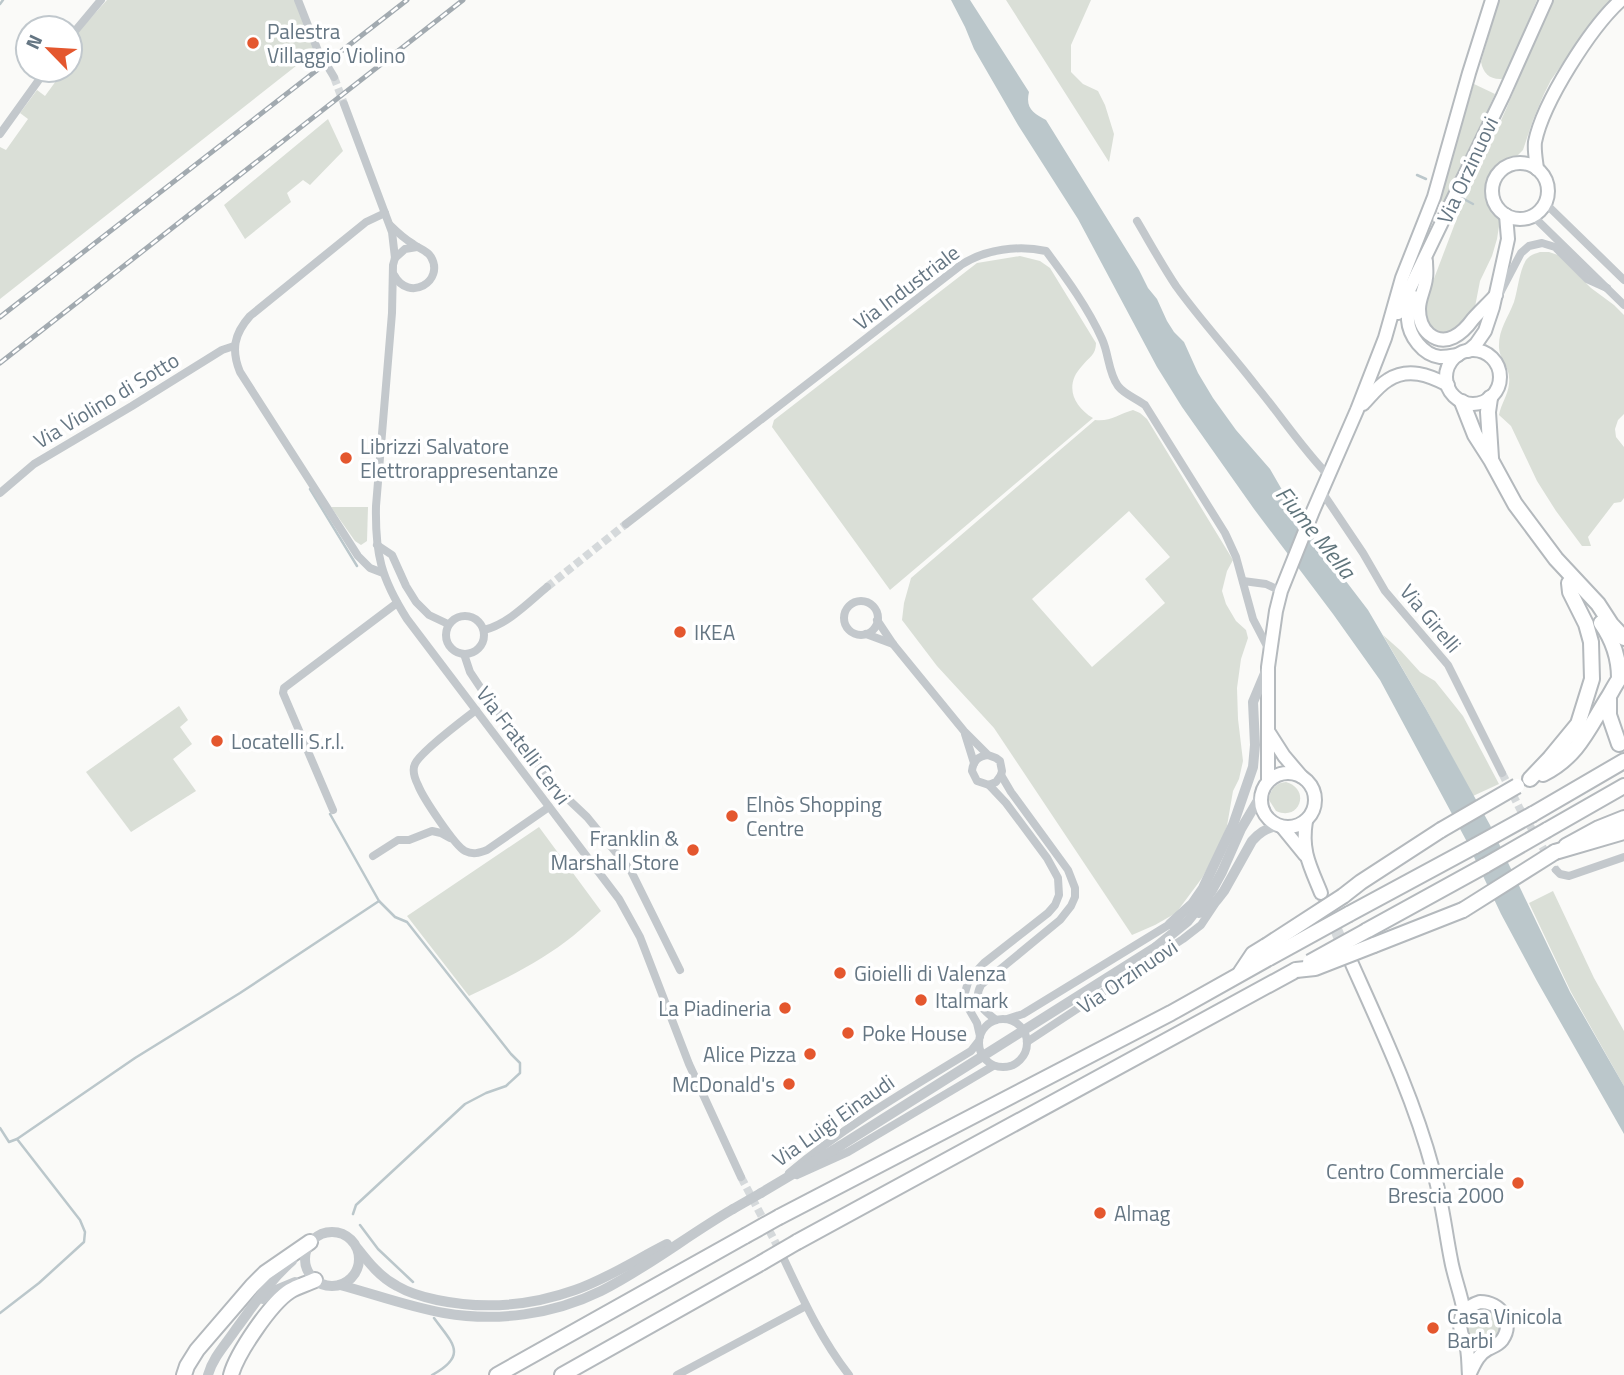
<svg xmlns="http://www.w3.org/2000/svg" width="1624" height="1375" viewBox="0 0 1624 1375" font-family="'Titillium Web',sans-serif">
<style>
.green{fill:#dadfd7;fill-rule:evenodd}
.water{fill:#bbc7cb}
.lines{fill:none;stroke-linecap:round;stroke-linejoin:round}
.stream{stroke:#bbc7cb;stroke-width:2.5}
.minor-tunnel{stroke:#d5d9db;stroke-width:8;stroke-dasharray:8 4;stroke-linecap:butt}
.primary-tunnel{stroke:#d5d9db;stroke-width:12;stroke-dasharray:12 6;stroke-linecap:butt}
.primary-casing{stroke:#b5babe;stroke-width:16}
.trunk-casing{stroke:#b4b9bd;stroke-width:18}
.motorway-casing{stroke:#b4b9bd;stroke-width:18}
.minor{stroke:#c3c8cc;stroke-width:8}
.tertiary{stroke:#c3c8cc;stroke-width:10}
.primary{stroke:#fff;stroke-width:12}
.trunk{stroke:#fff;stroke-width:14}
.motorway{stroke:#fff;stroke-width:14}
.rail-casing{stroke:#a2aab0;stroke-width:5}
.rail{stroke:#fff;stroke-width:2.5;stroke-dasharray:8;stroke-linecap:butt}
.trunk-bridge-casing{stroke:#b4b9bd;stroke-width:18;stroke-linecap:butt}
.tertiary-bridge{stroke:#c3c8cc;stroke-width:10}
.trunk-bridge{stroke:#fff;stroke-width:14}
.poi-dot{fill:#e4572e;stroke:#fff;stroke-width:2.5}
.labels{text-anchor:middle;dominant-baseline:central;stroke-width:7;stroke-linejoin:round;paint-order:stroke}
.poi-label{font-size:21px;fill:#657683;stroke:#fff;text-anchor:start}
.street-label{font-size:21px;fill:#657683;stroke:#fff}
.water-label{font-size:23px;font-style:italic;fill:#60757c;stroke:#fff}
</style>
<rect width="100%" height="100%" fill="#fafaf8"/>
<g class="green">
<path d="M 107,0 L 295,0 L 315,51 L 0,299 L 0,147 L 6,150 L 28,119 L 20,113 L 37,90 L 45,96 L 64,70 L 70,70 L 70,45 L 78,32 Z"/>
<path d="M 1006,0 L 1091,0 L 1071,45 L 1071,72 L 1083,84 L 1098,91 L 1105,105 L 1114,134 L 1109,162 Z"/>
<path d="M 1499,0 L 1537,0 L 1505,76 L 1502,79 C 1490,80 1483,73 1481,62 Z"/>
<path d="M 1552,0 L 1612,0 L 1594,19 L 1551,80 L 1544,94 L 1533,120 L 1523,150 L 1514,159 L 1500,168 L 1489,182 L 1488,199 L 1500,220 L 1497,239 L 1492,256 L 1480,281 L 1474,312 L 1450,337 L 1432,332 L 1425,316 L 1427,297 L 1457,218 L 1507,107 Z"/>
<path d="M 1474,84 L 1495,94 L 1446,200 L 1443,202 L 1439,200 L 1439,197 Z"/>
<path d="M 328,119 L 343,151 L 310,185 L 303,180 L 287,193 L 291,202 L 245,239 L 224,205 Z"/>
<path d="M 1540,252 L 1549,252 L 1558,255 L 1591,288 L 1614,305 L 1624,315 L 1624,414 L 1618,420 L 1615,429 L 1616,437 L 1624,447 L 1624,498 L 1621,502 L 1614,503 L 1588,537 L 1591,546 L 1582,546 L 1556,511 L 1537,481 L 1511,426 L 1499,415 C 1501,404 1508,395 1509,384 C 1511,366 1500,362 1499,348 C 1498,330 1508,318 1514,302 C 1518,289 1519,272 1526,260 C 1530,255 1534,254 1540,252 Z"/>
<path d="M 1020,256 L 1040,261 L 1050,268 L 1096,343 C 1096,355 1089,357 1082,366 C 1064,385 1073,406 1093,418 L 890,590 L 772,427 L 774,420 L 977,263 Z"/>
<path d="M 1133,410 L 1140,413 L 1147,419 L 1233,560 L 1227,571 L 1222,591 L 1226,604 L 1236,621 L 1246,630 L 1248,638 L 1241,659 L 1237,688 L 1238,719 L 1243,761 L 1239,779 L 1233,791 L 1227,826 L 1218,849 L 1202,878 L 1176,913 L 1155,925 L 1132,935 L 994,728 L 937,666 L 902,620 L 904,603 L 911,578 L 1095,420 C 1110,422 1119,414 1133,410 ZM 1129,511 L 1170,557 L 1145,579 L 1165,603 L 1092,667 L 1032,599 Z"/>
<path d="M 331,507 L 368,507 L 367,541 L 361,545 L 355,541 Z"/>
<path d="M 1383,635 L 1401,651 L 1420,672 L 1435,681 L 1463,716 L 1499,784 L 1473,796 L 1426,709 Z"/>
<path d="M 179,706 L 188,720 L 180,727 L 192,744 L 173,759 L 196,791 L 131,832 L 86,772 Z"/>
<path d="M 1286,782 C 1311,789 1300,822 1276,811 L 1269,800 C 1270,790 1275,783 1286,782 Z"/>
<path d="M 539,827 L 601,911 C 592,919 583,928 573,936 C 542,961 505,979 469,996 L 407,916 Z"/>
<path d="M 1553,891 L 1594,978 L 1624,1031 L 1624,1086 L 1571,992 L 1529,903 Z"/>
<circle cx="1483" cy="1325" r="17"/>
</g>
<path class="water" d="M 951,0 L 970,0 L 1029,92 C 1025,109 1034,113 1046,120 L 1139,270 L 1148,288 L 1157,299 L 1167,321 L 1174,332 L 1184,342 L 1198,373 L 1213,398 L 1236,430 L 1270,469 L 1300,521 L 1368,610 L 1426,709 L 1490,825 L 1570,992 L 1624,1086 L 1624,1134 L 1537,981 L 1501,914 L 1466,840 L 1380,680 L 1333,614 L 1254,509 L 1182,407 L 1157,367 L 1078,219 L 1018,125 L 974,49 L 965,27 Z"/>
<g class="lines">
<g class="stream">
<path d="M 0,4 L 3,0"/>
<path d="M 1417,175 L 1426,179"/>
<path d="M 1462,198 L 1473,204"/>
<path d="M 310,489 L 357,566"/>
<path d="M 330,814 L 379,901 L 395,917 L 407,922 L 511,1054 L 520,1063 L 520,1073 L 506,1086 L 486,1093 L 465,1104 L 356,1205 L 353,1214"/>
<path d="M 0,1128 L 9,1142 L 17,1139"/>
<path d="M 360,1225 L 378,1249 L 413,1282"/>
<path d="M 0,1313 L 39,1283 L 84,1242 L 85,1232 L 80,1220 L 17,1139 L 135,1058 L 240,993 L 379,901"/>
<path d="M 432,1375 C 469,1355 452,1343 434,1318"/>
</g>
<g class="minor-tunnel">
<path d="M 334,77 L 344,104"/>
<path d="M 547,587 L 626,524"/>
<path d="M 1502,773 L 1520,809 L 1556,870"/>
<path d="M 741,1177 L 781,1253"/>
</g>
<path class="primary-tunnel" d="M 1321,893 L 1345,951"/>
<g class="primary-casing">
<g id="primary">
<circle cx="1520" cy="191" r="28"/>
<path d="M 1537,169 C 1536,160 1534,150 1535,142 C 1543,102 1591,27 1621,0"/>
<path d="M 1426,261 C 1426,267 1427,273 1426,278 C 1425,289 1419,298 1419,309 C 1419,318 1422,328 1429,334 C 1446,348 1463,333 1473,319 C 1480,311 1489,303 1496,295"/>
<path d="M 1414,297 C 1411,304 1407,312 1408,320 C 1409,336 1423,355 1440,357 C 1446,357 1452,356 1458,355"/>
<path d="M 1398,313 L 1503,96 L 1546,0"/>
<circle cx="1473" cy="377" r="27"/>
<path d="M 1468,351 L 1476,344 L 1485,331 L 1493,307 L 1508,239 L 1506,215"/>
<path d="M 1363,404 C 1370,397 1378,386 1388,380 C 1408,367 1429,375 1448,385"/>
<path d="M 1268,731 L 1284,756 L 1301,776"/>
<circle cx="1288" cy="800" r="27"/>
<path d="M 1268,781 L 1268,667 L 1276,611 L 1281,591 L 1313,511 L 1357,410 L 1385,338 L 1402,278 L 1434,197 L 1469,73 L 1492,0"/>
<path d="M 1306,821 C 1301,851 1310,866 1321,893"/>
<path d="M 1283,828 L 1305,855"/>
<path d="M 1352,964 C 1382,1031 1414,1099 1433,1170 C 1442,1199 1445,1230 1451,1260 C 1454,1277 1461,1294 1464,1312"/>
<path d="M 1480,1302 C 1500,1302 1515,1322 1502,1340 C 1498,1345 1494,1346 1488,1349 C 1478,1354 1474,1365 1469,1375 C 1468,1365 1469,1351 1465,1341 C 1464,1338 1461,1335 1461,1331 C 1457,1316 1467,1306 1480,1302 Z"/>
</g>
</g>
<g class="trunk-casing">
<g id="trunk">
<path d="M 1490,398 L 1488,412 L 1491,458"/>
<path d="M 1462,402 L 1475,435 L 1491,460 L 1515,504 L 1556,559 L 1598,604 L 1611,624 L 1624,638"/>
<path d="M 1601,623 C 1613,640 1619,657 1619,678"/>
<path d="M 1609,699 L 1609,715 L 1619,744"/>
<path d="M 1543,774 C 1579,756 1589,727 1609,696 C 1614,688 1617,680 1624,673"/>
<path d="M 1530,779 L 1550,758 L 1578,724 L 1592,679 L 1591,642 L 1586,624 L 1570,592 L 1569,583"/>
<path d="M 1533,814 L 1624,761"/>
<path d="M 1547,830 L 1624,786"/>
<path d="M 1566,846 L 1599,828 L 1624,818"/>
<path d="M 1343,896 L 1361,882 L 1441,830"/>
<path d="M 1349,914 L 1475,846"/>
<path d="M 1366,931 L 1486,865"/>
<path d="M 1374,945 L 1463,910"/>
<path d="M 1241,972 L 1253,954 L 1266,946"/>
<path d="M 779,1217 L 1171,1013 L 1269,958"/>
<path d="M 797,1242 L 1296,970"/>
<path d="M 184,1375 L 187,1366 L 197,1350 L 252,1286 L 265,1273 L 310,1242"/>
<path d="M 231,1375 C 237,1353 271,1303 290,1291 C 298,1286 307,1284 315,1280"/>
<path d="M 497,1375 L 745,1236"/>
<path d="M 562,1375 L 761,1263"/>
</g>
</g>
<g class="motorway-casing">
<path id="motorway" d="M 1555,852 L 1624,832"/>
</g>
<g class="minor">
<path d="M 298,0 L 320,56"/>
<path d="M 70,37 L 101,0"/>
<path d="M 328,67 L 334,77"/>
<path d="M 344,104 L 392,232 L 395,258 L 393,265 L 392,313 L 376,506 C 375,554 381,578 407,619 L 619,899 L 640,937 L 689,1064 L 741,1177"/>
<path d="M 0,134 L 46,70"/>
<path d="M 1545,203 L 1624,280"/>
<path d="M 1533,216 L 1624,305"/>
<path d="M 1137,221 C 1150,243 1162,265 1176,286 C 1201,321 1231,353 1257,387 C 1281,416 1302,448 1328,475"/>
<path d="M 391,226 C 398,233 405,239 413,244 C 419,249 427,250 431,257 C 445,281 409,303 394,275"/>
<path d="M 395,258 L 405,249 L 417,247"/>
<path d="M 1499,295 L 1521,253 L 1529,246 L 1542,243 L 1555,247 L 1587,279 L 1607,288"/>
<path d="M 1322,492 L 1363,553 L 1385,591 L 1448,665 L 1502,773"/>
<path d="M 0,493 L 34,464 L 132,406 L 222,350 L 234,346"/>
<path d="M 626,524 L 961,265 C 985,249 1019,245 1046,251 C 1067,279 1088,308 1102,339 C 1109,354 1108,372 1118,386 C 1125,395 1136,398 1145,405 L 1225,533 L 1236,557 L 1253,619 L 1269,650"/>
<path d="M 377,545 L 392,555 L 406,586 L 416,602 L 429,615 L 448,624"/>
<path d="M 383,573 L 370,568 L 358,556 L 240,372 C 231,350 234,334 250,316 L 366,222 L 385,213"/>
<path d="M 1243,581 L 1266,584 L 1281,591"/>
<circle cx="861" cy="618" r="17"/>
<circle cx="465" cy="635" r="19"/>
<path d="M 877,620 L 893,644 L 964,731 L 988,755 L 996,758 L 1000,761 L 1002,771 L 1001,775 L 996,782 L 989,785 L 977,781 L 972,771 C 973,761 978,756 988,755"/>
<path d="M 484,630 C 508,624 528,603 547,587"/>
<path d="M 866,634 L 893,644"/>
<path d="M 464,654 L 470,672 L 482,690 L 552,784 L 587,817 L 631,871 L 680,970"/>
<path d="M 476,710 C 463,720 420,752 415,764 C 412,770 415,779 418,785 C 423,798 455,846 465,851 C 473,855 479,853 487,850 L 549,807"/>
<path d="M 965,734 L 974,763"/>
<path d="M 333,810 L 283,693 L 284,688 L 397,603"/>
<path d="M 373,856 L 398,840 L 409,840 L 432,831 L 441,833 L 450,838"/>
<path d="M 1556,870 L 1560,874 L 1569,876 L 1624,857"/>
<circle cx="1003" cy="1043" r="24"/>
<path d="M 1007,1019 L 1023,1014 L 1170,924"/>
<path d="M 996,1020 C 983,1010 972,1002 981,985 L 1060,920 L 1071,906 L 1075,897 L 1075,888 L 1068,870 L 1011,792 L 1001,775"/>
<path d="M 980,1036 L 977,1023 L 966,1004 L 964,996 L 969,979 L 984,963 L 1048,913 L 1055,905 L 1059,895 L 1058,878 L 1047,858 L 1006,803 L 989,785"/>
<path d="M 1027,1042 L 1183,939 L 1201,925 L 1217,901"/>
<path d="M 789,1173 C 845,1126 909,1089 971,1051 L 978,1042"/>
<path d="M 797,1175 L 848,1152 L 993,1066"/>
<path d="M 781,1253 C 801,1295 820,1338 849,1375"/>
<path d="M 677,1375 L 806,1306"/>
</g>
<g class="tertiary">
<path d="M 1199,913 L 1217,900 L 1224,891 L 1252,841 C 1259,833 1265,829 1276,826"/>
<path d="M 1170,924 L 1192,904 L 1203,888 L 1233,825 L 1253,767 L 1255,745 L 1253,702 L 1266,671"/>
<path d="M 1156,947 L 1188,921 L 1211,892 L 1222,872 L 1241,829 L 1260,797"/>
<path d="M 761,1193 L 840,1146"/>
<circle cx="332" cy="1259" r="27"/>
<path d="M 358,1249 C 369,1263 380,1277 397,1286 C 409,1293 423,1297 437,1300 C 485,1310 530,1306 575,1290 C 607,1279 637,1259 667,1244"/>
<path d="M 340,1285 C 374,1294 409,1307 444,1313 C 497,1322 552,1315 601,1291 C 647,1268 688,1235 733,1209"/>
<path d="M 263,1299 L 271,1292 L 295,1282"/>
<path d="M 208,1375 C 213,1357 226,1344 236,1329 C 254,1305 269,1281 292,1261"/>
</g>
<use href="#primary" class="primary"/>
<use href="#trunk" class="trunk"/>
<use href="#motorway" class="motorway"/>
<g class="rail-casing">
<g id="rail">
<path d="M 0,317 L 407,0"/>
<path d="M 0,363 L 463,0"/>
</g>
</g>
<use href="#rail" class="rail"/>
<g class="trunk-bridge-casing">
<g id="trunk-bridge">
<path d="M 1441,830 L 1517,786"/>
<path d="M 1475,846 L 1533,814"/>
<path d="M 1486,865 L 1547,830"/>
<path d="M 1463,910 L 1555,852"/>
<path d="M 1266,946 L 1343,896"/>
<path d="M 1269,958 L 1349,914"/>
<path d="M 1310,962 L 1366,931"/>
<path d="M 1296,970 L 1315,968 L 1374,945"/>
<path d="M 745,1236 L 779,1217"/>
<path d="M 761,1263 L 797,1242"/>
</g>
</g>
<g class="tertiary-bridge">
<path d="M 840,1146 L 1156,947"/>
<path d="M 733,1209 L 761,1193"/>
</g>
<use href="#trunk-bridge" class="trunk-bridge"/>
</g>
<g class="poi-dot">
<circle cx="253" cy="43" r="7"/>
<circle cx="346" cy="458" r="7"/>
<circle cx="680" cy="632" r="7"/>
<circle cx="217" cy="741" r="7"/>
<circle cx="732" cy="816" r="7"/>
<circle cx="693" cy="850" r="7"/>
<circle cx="840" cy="973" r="7"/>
<circle cx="921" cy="1000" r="7"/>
<circle cx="785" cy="1008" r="7"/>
<circle cx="848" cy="1033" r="7"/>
<circle cx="810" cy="1054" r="7"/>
<circle cx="789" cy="1084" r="7"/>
<circle cx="1518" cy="1183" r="7"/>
<circle cx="1100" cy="1213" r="7"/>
<circle cx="1433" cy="1328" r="7"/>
</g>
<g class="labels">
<g class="poi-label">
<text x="267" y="31">Palestra<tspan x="267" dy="24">Villaggio Violino</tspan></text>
<text x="360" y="446">Librizzi Salvatore<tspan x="360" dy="24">Elettrorappresentanze</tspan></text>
<text x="694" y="632">IKEA</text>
<text x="231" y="741">Locatelli S.r.l.</text>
<text x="746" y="804">Elnòs Shopping<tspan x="746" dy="24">Centre</tspan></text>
<text x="679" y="838" text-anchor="end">Franklin &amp;<tspan x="679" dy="24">Marshall Store</tspan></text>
<text x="854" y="973">Gioielli di Valenza</text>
<text x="935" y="1000">Italmark</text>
<text x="771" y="1008" text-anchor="end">La Piadineria</text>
<text x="862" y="1033">Poke House</text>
<text x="796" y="1054" text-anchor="end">Alice Pizza</text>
<text x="775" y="1084" text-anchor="end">McDonald's</text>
<text x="1504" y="1171" text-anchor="end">Centro Commerciale<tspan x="1504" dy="24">Brescia 2000</tspan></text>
<text x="1114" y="1213">Almag</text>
<text x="1447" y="1316">Casa Vinicola<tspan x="1447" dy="24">Barbi</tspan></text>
</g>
<g class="street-label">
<text transform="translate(1467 170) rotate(-65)">Via Orzinuovi</text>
<text transform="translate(906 287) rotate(-37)">Via Industriale</text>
<text transform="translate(106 400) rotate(-31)">Via Violino di Sotto</text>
<text transform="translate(1431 618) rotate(50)">Via Girelli</text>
<text transform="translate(524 745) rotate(53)">Via Fratelli Cervi</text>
<text transform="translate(1127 976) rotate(-34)">Via Orzinuovi</text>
<text transform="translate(833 1120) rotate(-35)">Via Luigi Einaudi</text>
</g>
<g class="water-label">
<text transform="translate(1316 532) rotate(51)">Fiume Mella</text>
</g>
</g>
<g transform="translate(49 49) rotate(295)"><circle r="33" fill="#ffffff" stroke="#c1c8cd" stroke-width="2"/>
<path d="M0-5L12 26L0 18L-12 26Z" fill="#e4572e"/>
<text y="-10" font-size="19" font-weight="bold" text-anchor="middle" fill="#657683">N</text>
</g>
</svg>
